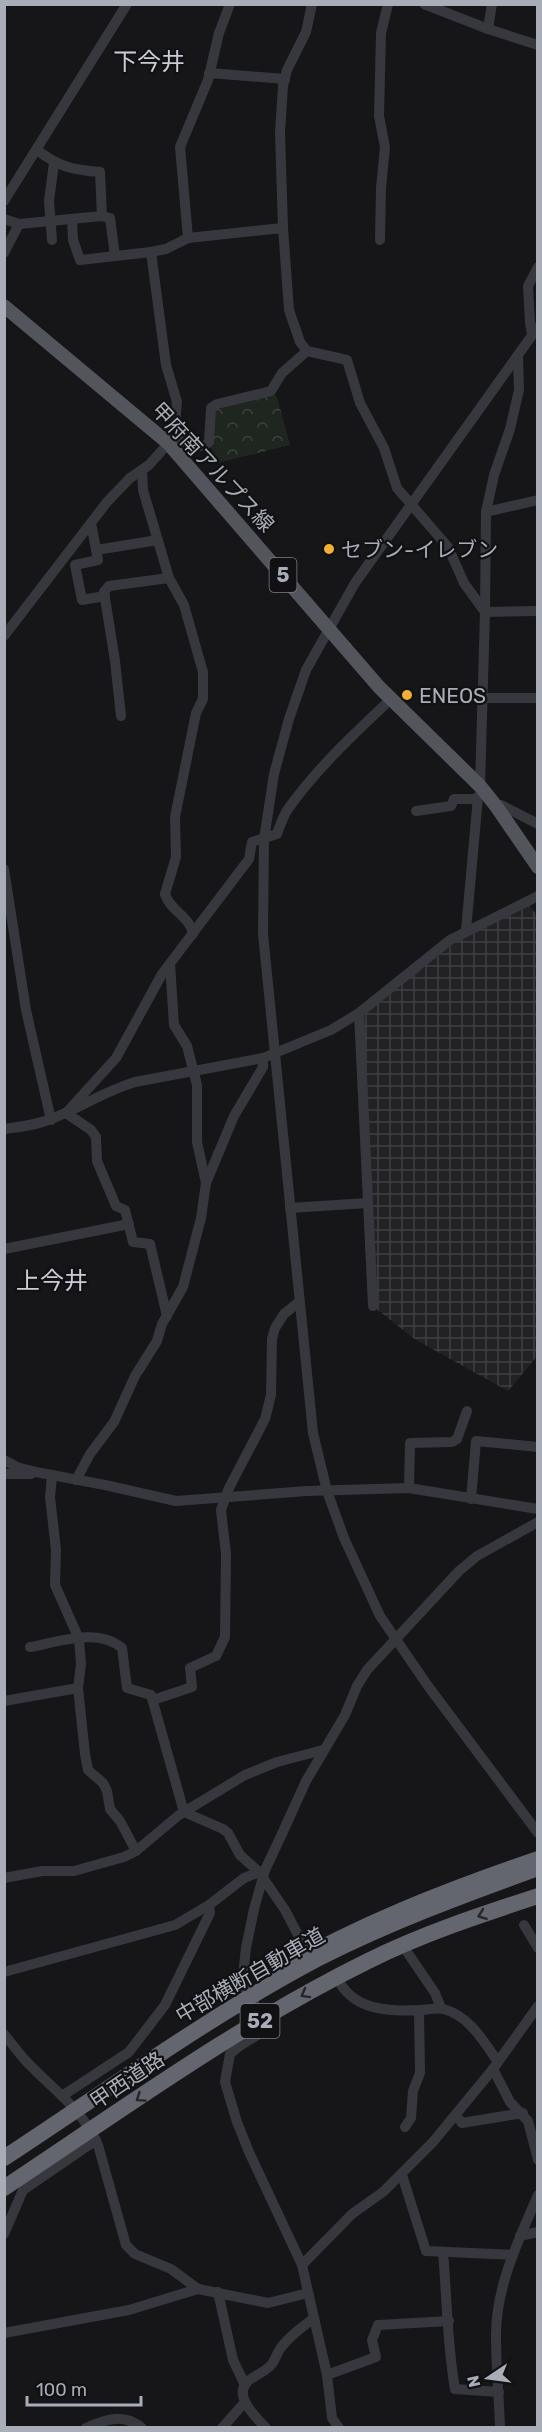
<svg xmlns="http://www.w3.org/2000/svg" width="542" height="2432" viewBox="0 0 542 2432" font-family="Rubik,'Noto Sans JP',sans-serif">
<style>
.industrial{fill:url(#industrial-grid)}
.forest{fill:url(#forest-crowns)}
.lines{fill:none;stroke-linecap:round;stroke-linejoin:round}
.minor{stroke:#37383d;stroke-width:10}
.major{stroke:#53555c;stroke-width:14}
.highway{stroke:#63666e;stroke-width:16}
.highway-bridge{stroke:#63666e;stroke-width:16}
.oneway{stroke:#26262a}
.poi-dot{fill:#f2b134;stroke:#111113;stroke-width:2}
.labels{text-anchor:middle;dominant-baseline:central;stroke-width:4.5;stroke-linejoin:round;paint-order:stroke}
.shield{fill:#111113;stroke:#7b7e86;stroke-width:1.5}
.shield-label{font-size:20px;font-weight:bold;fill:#a8adb8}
.street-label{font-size:21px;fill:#a8adb8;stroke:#111113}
.poi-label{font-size:21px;fill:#a8adb8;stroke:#111113;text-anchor:start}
.quarter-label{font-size:24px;fill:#c9ccd4;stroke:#111113}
</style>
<defs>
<pattern id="industrial-grid" width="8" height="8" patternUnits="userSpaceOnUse" patternTransform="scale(1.5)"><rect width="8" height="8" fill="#222225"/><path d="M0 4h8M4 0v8" fill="none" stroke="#3f3f43"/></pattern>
<pattern id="forest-crowns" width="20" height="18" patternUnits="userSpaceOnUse" patternTransform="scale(1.5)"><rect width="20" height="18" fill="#1e261f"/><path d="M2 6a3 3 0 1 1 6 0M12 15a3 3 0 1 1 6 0" fill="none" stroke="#3c433d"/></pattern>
</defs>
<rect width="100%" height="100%" fill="#161618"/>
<path class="industrial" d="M 527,903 L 537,915 L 537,1356 L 508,1391 L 416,1340 L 375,1308 L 363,1014 L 466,934 Z"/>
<path class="forest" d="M 274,394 L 277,397 L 290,445 L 217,463 L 210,445 L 213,412 L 220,406 Z"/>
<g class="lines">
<g class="minor">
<path d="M 312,4 L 306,32 L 287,70 L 283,86 L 280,133 L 283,228 L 289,310 L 300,342 L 307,351 L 347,360 L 360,403 L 384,448 L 397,488 L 448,547 L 464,583 L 485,612 L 538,611"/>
<path d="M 424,4 L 488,29 L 538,45"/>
<path d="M 488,29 L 492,4"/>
<path d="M 209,73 L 285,79"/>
<path d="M 37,150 C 59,167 73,170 100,172 L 102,216"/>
<path d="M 4,201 L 127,4"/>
<path d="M 4,219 L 19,224 L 102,216 L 110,218 L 115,256"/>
<path d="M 72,219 L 73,240 L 80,260 L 151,252 L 166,249 L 188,238 L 283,228"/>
<path d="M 188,238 L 180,147 L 208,80 L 219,33 L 230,4"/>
<path d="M 52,240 L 49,201 L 54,163"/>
<path d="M 380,240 L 381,188 L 385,147 L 379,116 L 381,33 L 388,4"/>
<path d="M 151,252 L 166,365 L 177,402 L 174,437"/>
<path d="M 4,253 L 19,224"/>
<path d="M 538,327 L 355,583 L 306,670 L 289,719 L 274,774 L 264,839 L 263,934 L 313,1433 L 327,1491 L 344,1538 L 380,1616 L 428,1686 L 538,1833"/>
<path d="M 532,334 L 530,323 L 528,286 L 538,267"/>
<path d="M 142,470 L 143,490 L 169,578 L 184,605 L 203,672 L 203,699 L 196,713 L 175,817 L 176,857 L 165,894 C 170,911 189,915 193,934"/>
<path d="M 486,512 L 538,500"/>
<path d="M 91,523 L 98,560 L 75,565 L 82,600 L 105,596"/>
<path d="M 96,550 L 158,540"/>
<path d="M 4,636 L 107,502 L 130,478 L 149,465 L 174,437 C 185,442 200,452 209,442 L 211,408 L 217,404 L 271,391 L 282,373 L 307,351"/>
<path d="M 483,698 L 538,698"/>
<path d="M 121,716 L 115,661 L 104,592 L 109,586 L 169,578"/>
<path d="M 480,786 L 485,612 L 486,512 L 494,475 L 510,429 L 519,390 L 518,357"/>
<path d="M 496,806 L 501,805 L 538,824"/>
<path d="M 416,811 L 451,806 L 454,799 L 474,799 L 483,794"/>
<path d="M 4,869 L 26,1010 L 51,1120"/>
<path d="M 466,930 L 478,797"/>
<path d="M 170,964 L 174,1025 L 187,1046 L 197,1085 L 197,1142 L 206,1183"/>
<path d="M 359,1013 L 373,1306"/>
<path d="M 4,1129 C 20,1127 36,1125 51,1119 C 80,1108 105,1091 135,1082 L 263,1058 L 331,1030 L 359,1013 L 450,940 L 538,896"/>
<path d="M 290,1208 L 367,1203"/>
<path d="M 4,1249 L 129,1224"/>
<path d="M 167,1316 L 150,1244 L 133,1242 L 125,1210 L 116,1206 L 97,1161 L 96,1137 L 91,1130 L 66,1113 L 116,1058 L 162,974 L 249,859 L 252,842 L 277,834 C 280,826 283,816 288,809 C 317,768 355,733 391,699"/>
<path d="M 4,1460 L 17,1467 L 36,1472 L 105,1485 L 176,1501 L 307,1491 L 409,1488 L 538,1509"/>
<path d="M 4,1474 L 31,1474"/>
<path d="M 52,1476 L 50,1497 L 56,1550 L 55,1585 L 79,1639 L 81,1664 L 78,1688 L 85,1754 L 88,1770 L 103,1783 L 107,1791 L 110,1809 L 120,1821 L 136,1851"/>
<path d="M 76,1480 L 90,1454 L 114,1422 L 135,1376 L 157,1341 L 162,1324 L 183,1287 L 201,1218 L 206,1183 L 234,1116 L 263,1067 L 263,1058"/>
<path d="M 409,1488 L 410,1443 L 452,1442 L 457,1439 L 467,1411"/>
<path d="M 471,1499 L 476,1441 L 538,1447"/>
<path d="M 30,1647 C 58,1642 98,1627 122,1648 L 127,1688 L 151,1695 L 184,1812 L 223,1829 L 228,1833 L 240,1855 L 259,1872 L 285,1910 L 308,1954"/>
<path d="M 153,1700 L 192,1687 L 190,1668 L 216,1656 L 225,1637 L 226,1554 L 221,1510 L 229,1488 L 265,1419 L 271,1395 L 272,1339 L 275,1328 L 284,1314 L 299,1302"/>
<path d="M 4,1701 L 78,1688"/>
<path d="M 4,1878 L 42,1871 L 74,1871 L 124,1857 L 136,1851 L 179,1815 L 245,1775 L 277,1762 L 323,1750"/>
<path d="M 524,1925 L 538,1948"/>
<path d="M 403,1946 L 435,1993 L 441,2008"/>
<path d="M 4,1972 L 175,1925 L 209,1905 L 244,1878 L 265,1870"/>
<path d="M 337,1977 C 351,2010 388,2012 420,2010 C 427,2010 436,2007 443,2009 C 469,2015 484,2042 498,2062"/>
<path d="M 4,2034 C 11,2043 18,2052 25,2060 C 52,2089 81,2107 98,2145 L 126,2245 L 135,2254 L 171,2269 L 198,2289"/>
<path d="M 493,2069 L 510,2102 L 528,2121 L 538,2160"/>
<path d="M 62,2096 L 129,2052 L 165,2005 L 210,1913 L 209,1905"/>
<path d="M 456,2116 L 462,2123 L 523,2113"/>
<path d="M 405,2127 L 411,2118 L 413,2091 L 420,2073 L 419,2011"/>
<path d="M 402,2175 L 426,2251 L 513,2255"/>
<path d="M 4,2234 L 23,2190 L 96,2140"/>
<path d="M 520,2236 L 538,2232"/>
<path d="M 443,2252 C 447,2297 447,2344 455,2389 L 499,2392"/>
<path d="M 302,2265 L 352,2214 L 383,2192 L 433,2142 L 493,2069 L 538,2006"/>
<path d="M 218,2292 L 233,2360 L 245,2385"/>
<path d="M 4,2333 L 129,2310 L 198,2289 L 268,2303 L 308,2293"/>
<path d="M 327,2375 L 376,2357 L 372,2340 L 378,2325 L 449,2321"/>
<path d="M 86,2428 C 106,2419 124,2413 142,2428"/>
<path d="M 222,2428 L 245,2402"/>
<path d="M 266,2428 C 257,2418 232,2396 248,2381 C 255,2375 264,2373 271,2365 C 275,2361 276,2355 280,2349 C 288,2337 302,2327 314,2318"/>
<path d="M 339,2428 L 332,2418 L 327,2375 L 302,2265 L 249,2152 L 237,2122 L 225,2082 L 230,2054 L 241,2045 L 269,2028 L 242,1984 L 246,1948 L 254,1909 L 265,1870 L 281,1836 L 306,1781 L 345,1715 L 357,1686 L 367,1670 L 459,1571 L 477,1556 L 538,1522"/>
<path d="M 500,2428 C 499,2397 496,2366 496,2335 C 496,2286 519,2239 538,2195"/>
</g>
<path class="major" d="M 4,306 L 168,443 L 379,687 L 480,786 L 496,806 L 538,867"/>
<g class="highway">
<path d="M 277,1972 C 360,1924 447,1890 538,1859"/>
<path d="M 4,2188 C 123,2109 240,2024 368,1961 C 422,1934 480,1915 538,1896"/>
</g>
<path class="highway-bridge" d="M 4,2158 C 108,2090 209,2016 319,1958 C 390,1922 463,1895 538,1868"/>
</g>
<defs><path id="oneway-chevron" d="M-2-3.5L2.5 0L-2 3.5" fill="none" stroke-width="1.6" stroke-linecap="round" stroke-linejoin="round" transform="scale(1.5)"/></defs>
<g class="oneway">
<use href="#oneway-chevron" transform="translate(482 1915) rotate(160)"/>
<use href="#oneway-chevron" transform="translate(305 1994) rotate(151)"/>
<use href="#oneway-chevron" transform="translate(140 2098) rotate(146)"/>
</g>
<g class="poi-dot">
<circle cx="329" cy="549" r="6"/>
<circle cx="407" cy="695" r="6"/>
</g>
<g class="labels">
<g class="shield">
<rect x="269.5" y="558" width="27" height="34" rx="4.5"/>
<rect x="240.5" y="2004" width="39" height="34" rx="4.5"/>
</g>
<g class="shield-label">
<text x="283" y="575">5</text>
<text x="260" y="2021">52</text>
</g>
<g class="street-label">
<text transform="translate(213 467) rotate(47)">甲府南アルプス線</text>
<text transform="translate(250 1975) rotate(-30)">中部横断自動車道</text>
<text transform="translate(127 2080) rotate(-34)">甲西道路</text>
</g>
<g class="poi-label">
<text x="341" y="549">セブン-イレブン</text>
<text x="419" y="695">ENEOS</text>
</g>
<g class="quarter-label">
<text x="149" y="62">下今井</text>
<text x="52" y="1281">上今井</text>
</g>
</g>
<rect width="542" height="2432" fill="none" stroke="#a8adb8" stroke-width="12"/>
<g transform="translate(488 2378) rotate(257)" stroke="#111113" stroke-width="4.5" paint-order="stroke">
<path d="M0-4.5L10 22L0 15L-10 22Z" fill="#a8adb8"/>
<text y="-9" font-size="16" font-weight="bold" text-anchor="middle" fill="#a8adb8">N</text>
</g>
<path d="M27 2396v9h114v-9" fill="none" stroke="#a8adb8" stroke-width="3"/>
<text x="36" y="2396" font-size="18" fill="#a8adb8" stroke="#111113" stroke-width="4.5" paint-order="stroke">100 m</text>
</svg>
